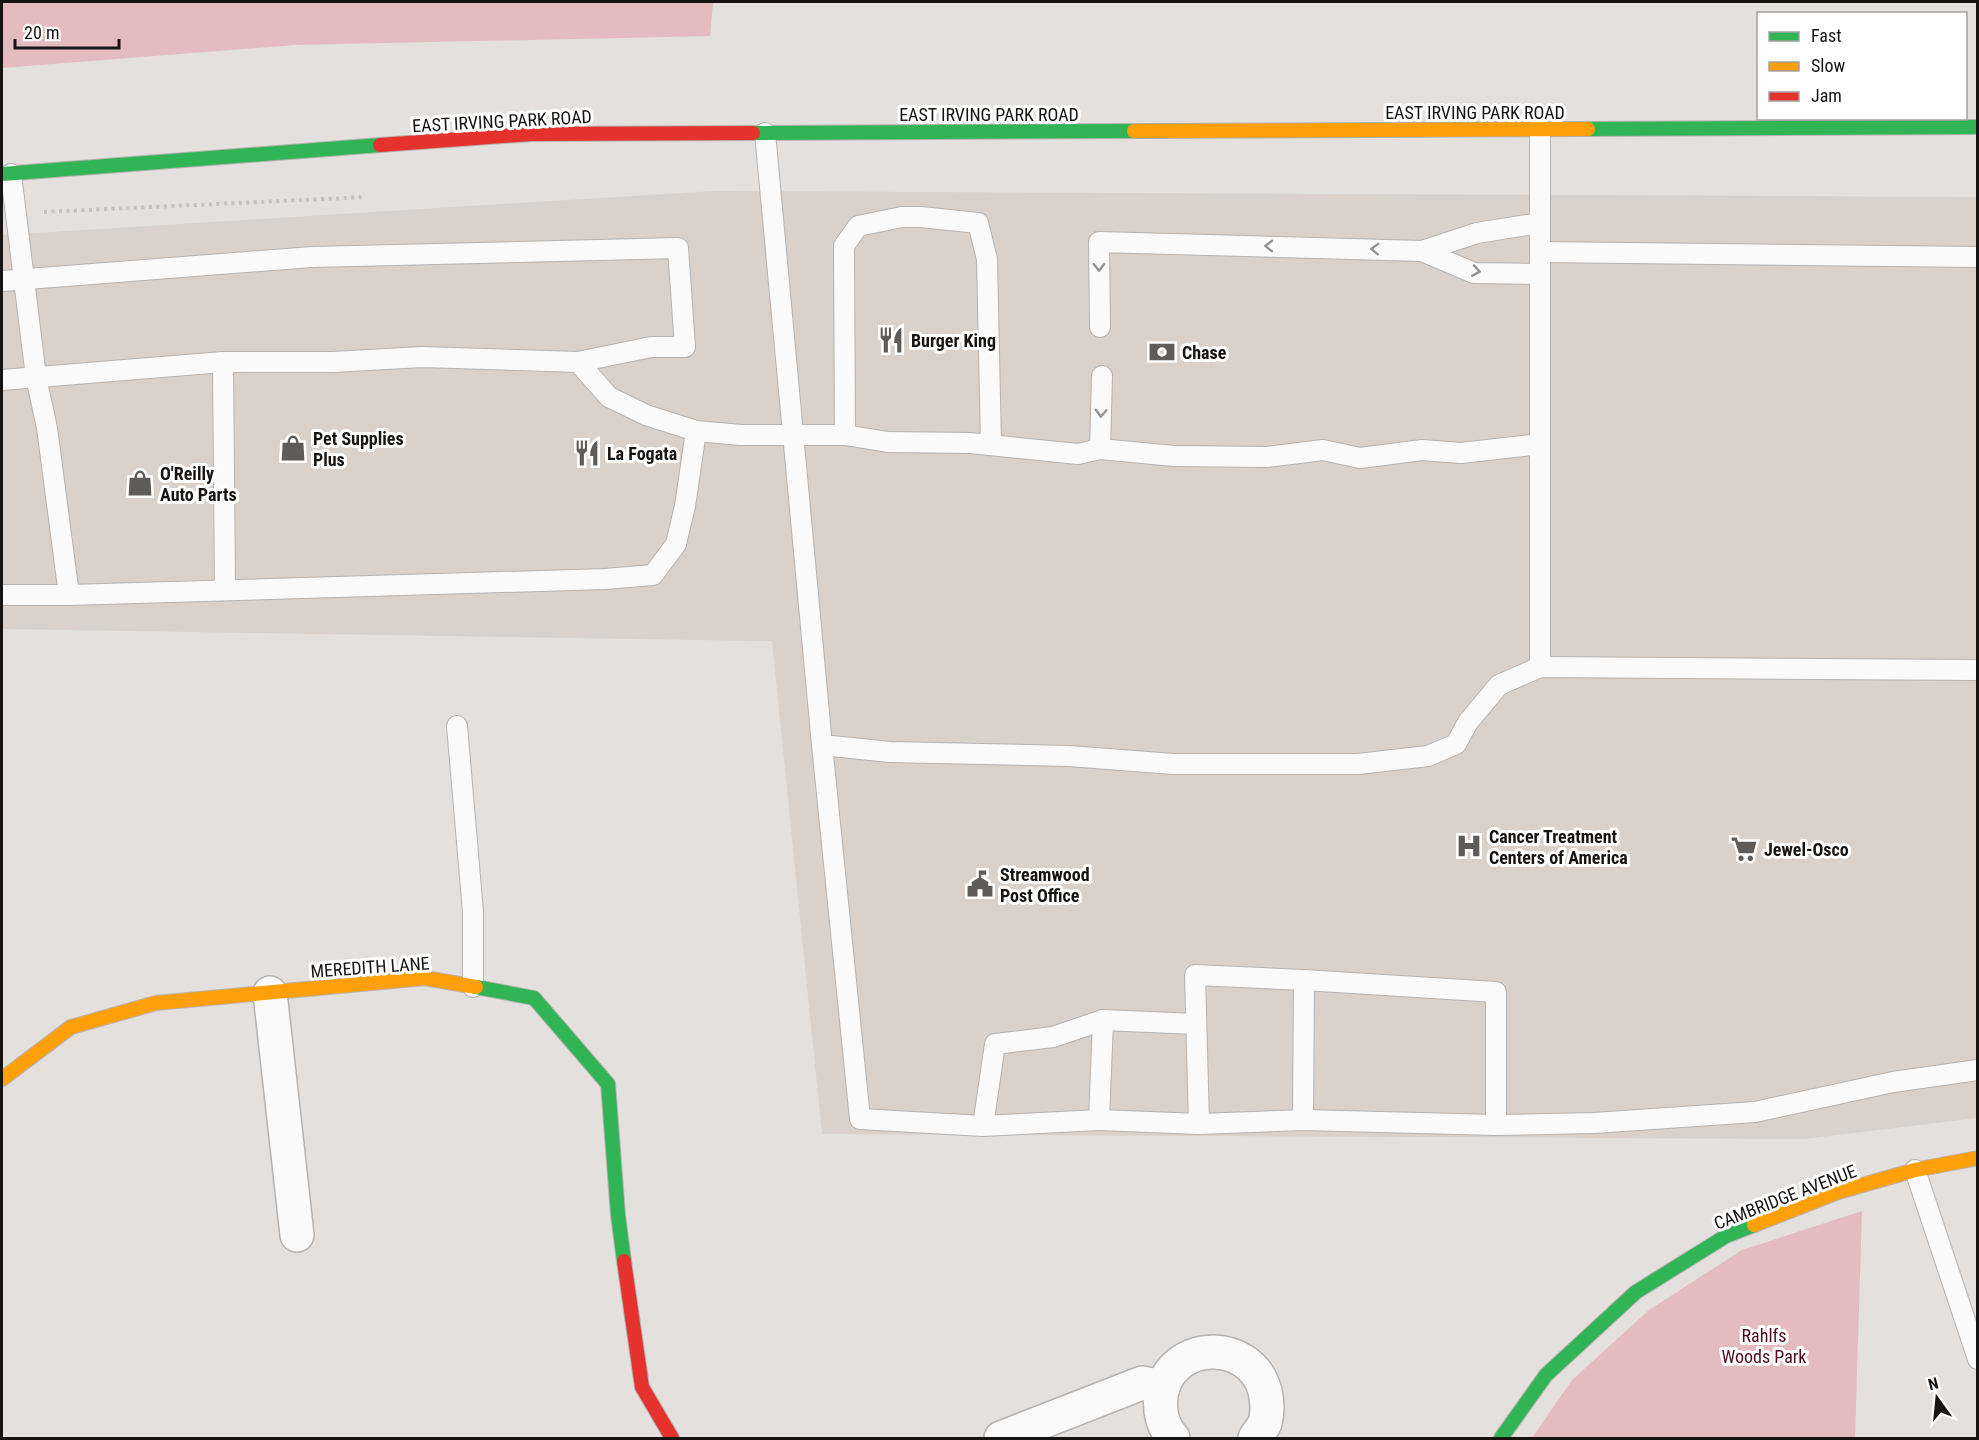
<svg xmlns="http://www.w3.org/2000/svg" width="1979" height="1440" viewBox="0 0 1979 1440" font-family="'Roboto Condensed',sans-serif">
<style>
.built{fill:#dad1ca}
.green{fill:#e4bcc0}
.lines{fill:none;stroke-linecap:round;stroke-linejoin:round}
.lane-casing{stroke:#b5b2b0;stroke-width:22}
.street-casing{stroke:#b5b2b0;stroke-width:36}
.fast-casing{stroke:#b5b2b0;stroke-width:16}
.slow-casing{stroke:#b5b2b0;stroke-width:16}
.jam-casing{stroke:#b5b2b0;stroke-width:16}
.path{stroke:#c2c1c0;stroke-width:4;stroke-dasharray:3 4.5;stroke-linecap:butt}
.lane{stroke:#fbfafa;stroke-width:20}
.street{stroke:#fbfafa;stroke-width:33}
.fast{stroke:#30b455;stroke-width:14}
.slow{stroke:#ff9f0a;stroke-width:14}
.jam{stroke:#e5322d;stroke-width:14}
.oneway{stroke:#949292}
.labels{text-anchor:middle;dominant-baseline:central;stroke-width:6;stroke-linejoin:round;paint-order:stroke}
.street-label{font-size:18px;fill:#161412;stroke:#fff}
.poi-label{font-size:18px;font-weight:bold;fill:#161412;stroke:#fff;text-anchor:start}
.park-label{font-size:18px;fill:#51081e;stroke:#fff}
</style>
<rect width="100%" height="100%" fill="#e3e0dd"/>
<path class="built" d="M 714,191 L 1977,197 L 1977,1118 L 1804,1139 L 822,1134 L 772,641 L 2,629 L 2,235 Z"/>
<g class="green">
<path d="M 2,2 L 713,2 L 710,36 L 295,45 L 2,68 Z"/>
<path d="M 1862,1211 L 1855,1438 L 1532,1438 L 1572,1380 L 1649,1310 L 1742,1250 Z"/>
</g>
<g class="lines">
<g class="lane-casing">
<g id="lane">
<path d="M 765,133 L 822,745 L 890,752 L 1069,756 L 1173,764 L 1358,764 L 1428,756 L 1456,744 L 1468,722 L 1499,685 L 1540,667 L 1978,670"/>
<path d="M 11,174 L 36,377 L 47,428 L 69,595 L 605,579 L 653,575 L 676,544 L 685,506 L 696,431"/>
<path d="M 1422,251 L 1477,233 L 1540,223"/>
<path d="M 1540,252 L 1978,257"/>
<path d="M 2,281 L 312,257 L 678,248 L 685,347 L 651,347 L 578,362"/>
<path d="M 1100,327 L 1099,242 L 1422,251 L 1474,273 L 1540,274"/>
<path d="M 223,362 L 225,589"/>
<path d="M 2,380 L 223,362 L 333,362 L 422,357 L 578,362 L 609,397 L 646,415 L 696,431 L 741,435 L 845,435 L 888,442 L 970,443 L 1078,454 L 1100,449 L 1174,456 L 1267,457 L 1323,450 L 1360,458 L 1422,450 L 1461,453 L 1540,444"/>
<path d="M 845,435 L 844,246 L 858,226 L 902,217 L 921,217 L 978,223 L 987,259 L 991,445"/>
<path d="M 1100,449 L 1102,376"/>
<path d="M 2,595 L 69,595"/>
<path d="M 1540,667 L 1540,129"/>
<path d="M 457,726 L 473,912 L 473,987"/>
<path d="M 822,745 L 860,1119 L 983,1126 L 1099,1120"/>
<path d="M 1304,980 L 1496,992 L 1496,1125"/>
<path d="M 1103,1020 L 1196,1024"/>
<path d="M 1199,1124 L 1303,1120 L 1496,1125 L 1594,1123 L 1755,1112 L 1893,1082 L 1978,1070"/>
<path d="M 983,1126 L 995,1044 L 1053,1037 L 1103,1020 L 1099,1120 L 1199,1124 L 1195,975 L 1304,980 L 1303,1120"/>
<path d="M 1915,1170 L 1978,1359"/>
</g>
</g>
<g class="street-casing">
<g id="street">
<path d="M 270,993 L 297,1235"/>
<path d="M 1001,1438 L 1142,1383 L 1163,1387"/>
<path d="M 1173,1438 C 1162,1425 1159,1412 1161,1395 C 1170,1340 1250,1337 1265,1391 C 1267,1400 1268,1412 1265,1423 C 1263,1428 1258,1433 1255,1438"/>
</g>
</g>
<g class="fast-casing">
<g id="fast">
<path d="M 1588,129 L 1978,127"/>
<path d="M 753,133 L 1134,131"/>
<path d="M 2,174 L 380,145"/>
<path d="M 476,987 L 534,998 L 608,1084 L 618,1215 L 624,1261"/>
<path d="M 1501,1438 L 1546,1375 L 1636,1292 L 1726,1236 L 1754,1225"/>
</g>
</g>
<g class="slow-casing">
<g id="slow">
<path d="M 1134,131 L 1588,129"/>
<path d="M 2,1079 L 71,1027 L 156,1003 L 425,978 L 476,987"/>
<path d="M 1754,1225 L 1838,1192 L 1915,1170 L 1978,1158"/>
</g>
</g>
<g class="jam-casing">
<g id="jam">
<path d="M 380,145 L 532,134 L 753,133"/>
<path d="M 624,1261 L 642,1387 L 672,1438"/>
</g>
</g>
<path class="path" d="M 44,212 L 366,197"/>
<use href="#lane" class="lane"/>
<use href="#street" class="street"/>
<use href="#fast" class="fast"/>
<use href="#slow" class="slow"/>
<use href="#jam" class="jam"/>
</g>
<defs><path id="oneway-chevron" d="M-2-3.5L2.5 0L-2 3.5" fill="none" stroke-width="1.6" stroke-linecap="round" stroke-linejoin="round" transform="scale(1.5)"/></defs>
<g class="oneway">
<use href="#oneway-chevron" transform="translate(1269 246) rotate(-179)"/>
<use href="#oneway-chevron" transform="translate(1375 249) rotate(-178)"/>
<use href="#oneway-chevron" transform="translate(1099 267) rotate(89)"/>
<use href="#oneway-chevron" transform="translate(1476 271) rotate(9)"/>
<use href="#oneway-chevron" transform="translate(1101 413) rotate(92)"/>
</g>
<defs>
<g id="restaurant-bare" transform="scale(2.07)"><path d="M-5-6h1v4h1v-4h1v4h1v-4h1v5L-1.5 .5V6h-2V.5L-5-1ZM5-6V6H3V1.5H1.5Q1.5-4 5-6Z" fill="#5e5b59" stroke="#fff" stroke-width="2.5" paint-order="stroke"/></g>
<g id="bank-bare" transform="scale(2.07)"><path d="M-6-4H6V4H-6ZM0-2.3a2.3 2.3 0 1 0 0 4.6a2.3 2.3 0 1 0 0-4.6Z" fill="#5e5b59" stroke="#fff" stroke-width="2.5" paint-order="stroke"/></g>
<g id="shop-bare" transform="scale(2.07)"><path d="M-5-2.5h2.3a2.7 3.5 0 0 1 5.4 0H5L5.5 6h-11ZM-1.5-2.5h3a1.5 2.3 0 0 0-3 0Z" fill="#5e5b59" stroke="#fff" stroke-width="2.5" paint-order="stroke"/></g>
<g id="hospital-bare" transform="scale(2.07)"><path d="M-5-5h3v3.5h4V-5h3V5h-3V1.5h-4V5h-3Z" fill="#5e5b59" stroke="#fff" stroke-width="2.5" paint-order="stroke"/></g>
<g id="supermarket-bare" transform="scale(2.07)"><path d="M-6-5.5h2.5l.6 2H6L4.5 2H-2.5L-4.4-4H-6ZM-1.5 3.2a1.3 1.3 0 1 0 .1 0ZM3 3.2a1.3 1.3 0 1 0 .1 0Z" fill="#5e5b59" stroke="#fff" stroke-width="2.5" paint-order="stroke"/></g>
<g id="civic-bare" transform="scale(2.07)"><path d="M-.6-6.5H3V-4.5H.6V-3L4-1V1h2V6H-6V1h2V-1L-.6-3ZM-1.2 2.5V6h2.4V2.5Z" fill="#5e5b59" stroke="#fff" stroke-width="2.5" paint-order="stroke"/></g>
</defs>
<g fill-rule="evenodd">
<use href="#restaurant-bare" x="891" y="340"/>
<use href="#bank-bare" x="1162" y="352"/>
<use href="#shop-bare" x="293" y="448"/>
<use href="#restaurant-bare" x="587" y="453"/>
<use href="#shop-bare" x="140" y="483"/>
<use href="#hospital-bare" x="1469" y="846"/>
<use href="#supermarket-bare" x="1744" y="849"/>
<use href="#civic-bare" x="980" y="884"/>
</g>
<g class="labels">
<g class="street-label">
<text x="1475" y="112">EAST IRVING PARK ROAD</text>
<text x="989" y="114">EAST IRVING PARK ROAD</text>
<text transform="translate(502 121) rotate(-3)">EAST IRVING PARK ROAD</text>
<text transform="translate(370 967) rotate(-4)">MEREDITH LANE</text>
<text transform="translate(1785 1197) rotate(-21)">CAMBRIDGE AVENUE</text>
</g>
<g class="poi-label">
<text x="911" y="340">Burger King</text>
<text x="1182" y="352">Chase</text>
<text x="313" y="438">Pet Supplies<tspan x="313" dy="21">Plus</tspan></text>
<text x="607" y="453">La Fogata</text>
<text x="160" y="473">O'Reilly<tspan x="160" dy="21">Auto Parts</tspan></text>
<text x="1489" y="836">Cancer Treatment<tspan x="1489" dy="21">Centers of America</tspan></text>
<text x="1764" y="849">Jewel-Osco</text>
<text x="1000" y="874">Streamwood<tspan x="1000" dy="21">Post Office</tspan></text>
</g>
<g class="park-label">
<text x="1764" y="1335">Rahlfs<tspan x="1764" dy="21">Woods Park</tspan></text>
</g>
</g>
<rect width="1979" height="1440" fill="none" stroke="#161412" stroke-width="6"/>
<rect x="1757" y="12" width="210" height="108" fill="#ffffff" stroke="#a2a1a0" stroke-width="1.5"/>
<rect x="1769" y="32" width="30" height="9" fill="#30b455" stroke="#a2a1a0" stroke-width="1.5"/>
<text x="1811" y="42" font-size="18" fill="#161412">Fast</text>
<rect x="1769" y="62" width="30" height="9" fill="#ff9f0a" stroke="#a2a1a0" stroke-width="1.5"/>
<text x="1811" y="72" font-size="18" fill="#161412">Slow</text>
<rect x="1769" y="92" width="30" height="9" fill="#e5322d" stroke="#a2a1a0" stroke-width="1.5"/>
<text x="1811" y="102" font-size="18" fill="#161412">Jam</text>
<g transform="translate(1937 1398) rotate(345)" stroke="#ffffff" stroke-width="4.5" paint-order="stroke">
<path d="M0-4.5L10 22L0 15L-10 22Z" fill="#161412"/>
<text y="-9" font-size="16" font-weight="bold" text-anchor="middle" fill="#161412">N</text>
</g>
<path d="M15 39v9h104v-9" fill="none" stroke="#161412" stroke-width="3"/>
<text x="24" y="39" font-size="18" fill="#161412" stroke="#ffffff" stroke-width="4.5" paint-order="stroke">20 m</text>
</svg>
